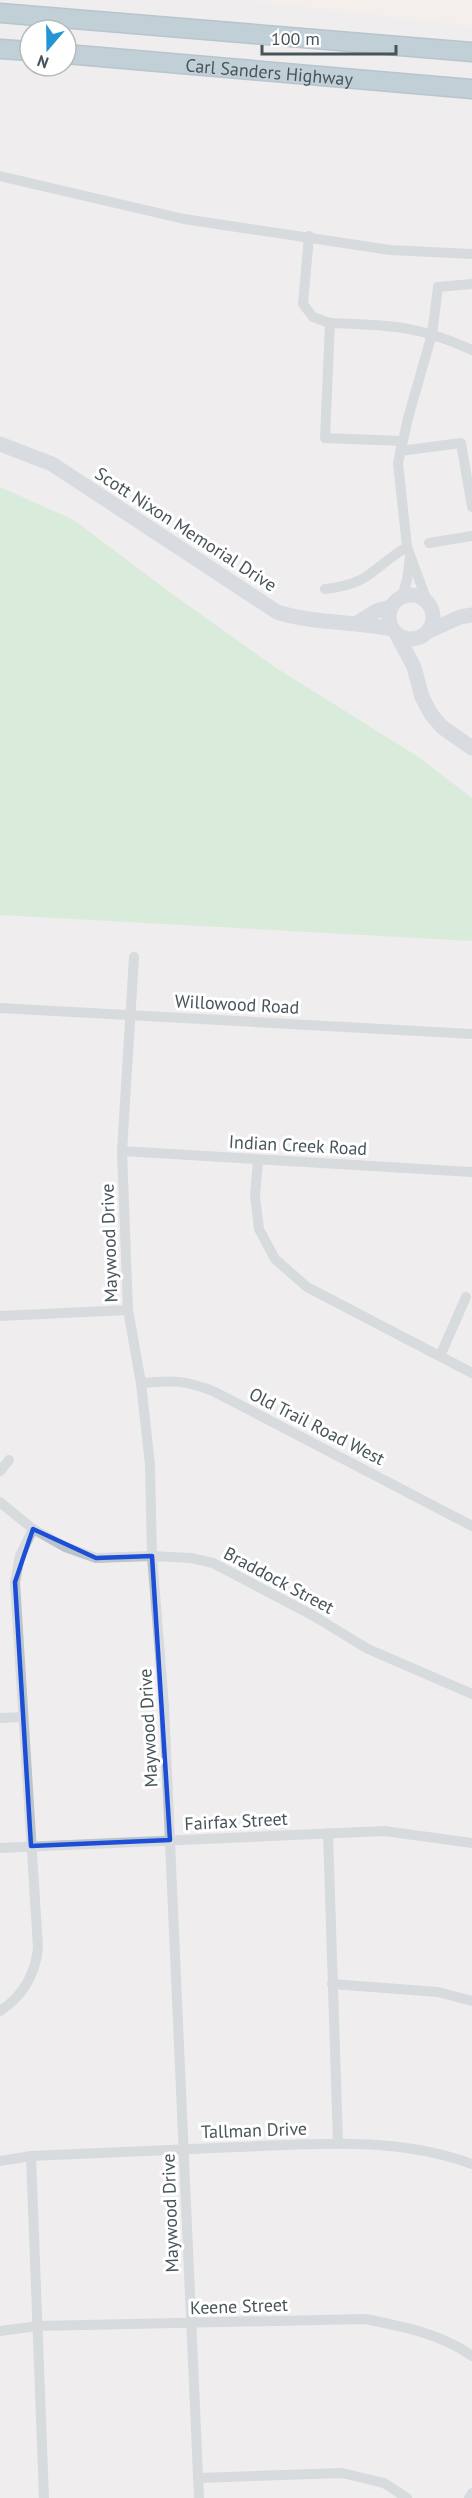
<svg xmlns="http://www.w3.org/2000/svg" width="472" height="2498" viewBox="0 0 472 2498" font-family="'PT Sans',sans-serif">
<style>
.commercial{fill:#faf1e7}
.green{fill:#bdecc6}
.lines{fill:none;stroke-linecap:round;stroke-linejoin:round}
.highway-casing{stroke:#7395a5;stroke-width:21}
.street{stroke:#b9c5ca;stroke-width:10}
.secondary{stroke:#bac8ce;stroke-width:15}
.highway{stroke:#87aaba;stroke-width:18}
.marked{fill:none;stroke:#1d4ed8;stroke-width:4.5;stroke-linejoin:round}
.labels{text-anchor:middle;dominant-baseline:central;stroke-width:6;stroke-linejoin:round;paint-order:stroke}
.street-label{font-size:18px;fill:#47545a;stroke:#fff}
</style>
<rect width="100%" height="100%" fill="#f0edee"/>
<path class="commercial" d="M 242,0 L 472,0 L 472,26 Z"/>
<path class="green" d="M 0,487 L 74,520 L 175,596 L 275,667 L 420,758 L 472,798 L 472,941 L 0,915 Z"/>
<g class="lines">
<g class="highway-casing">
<g id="highway">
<path d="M 0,13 L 472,52"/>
<path d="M 0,49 L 30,51"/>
<path id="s1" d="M 66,54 L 472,89"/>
</g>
</g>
<g class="street">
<path d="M 0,176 L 184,219 L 390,250 L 472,254"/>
<path d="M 309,236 L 303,304 L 313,317 L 330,323"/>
<path d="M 402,441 L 325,438 L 330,323 C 388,325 418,325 472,350"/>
<path d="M 400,451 L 461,443 L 472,507"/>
<path d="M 429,543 L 472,536"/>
<path d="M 325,589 C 372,584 371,568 407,547"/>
<path d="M 402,597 L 407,580 L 410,556"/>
<path d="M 427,601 L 407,547 L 398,463 L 408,418 L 432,334 L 438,287 L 472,284"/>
<path d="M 134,957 L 122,1151 L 128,1310 L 141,1383 L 150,1465 L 152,1556 L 164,1706 L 199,2498"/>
<path d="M 0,1008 L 472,1034"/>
<path d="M 122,1151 L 472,1172"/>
<path d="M 258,1160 L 255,1196 L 259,1229 L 275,1259 L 307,1287 L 472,1373"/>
<path d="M 0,1316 L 128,1310"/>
<path d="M 440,1356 L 466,1297"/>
<path d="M 141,1383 C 172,1380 186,1380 215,1392 L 472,1526"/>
<path d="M 0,1471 L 9,1460"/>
<path d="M 0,1502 L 33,1529 L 65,1547 L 96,1558 L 152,1556 L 191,1558 L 213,1563 L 312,1615 L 368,1649 L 472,1694"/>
<path d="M 0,1718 L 23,1717"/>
<path d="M 328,1833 L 338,2143"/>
<path d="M 0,1848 L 384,1831 L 472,1843"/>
<path d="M 332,1984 L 438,1992 L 472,2001"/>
<path d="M 0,2011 C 23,1996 35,1976 38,1948 L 15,1582 L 20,1556 L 33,1529"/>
<path d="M 31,2156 L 44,2498"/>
<path d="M 0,2161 L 31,2156 C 100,2153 168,2150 237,2147 C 315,2144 397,2136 472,2164"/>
<path d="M 0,2331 L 38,2326 L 365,2319 C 401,2326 442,2334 472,2356"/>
<path d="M 198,2478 L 342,2473 L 384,2483 L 407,2498"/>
<path d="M 469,2498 L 472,2493"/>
</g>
<g class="secondary">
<path d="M 0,444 L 52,464 L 277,612 C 315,624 353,621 392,629"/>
<circle cx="411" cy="617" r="22"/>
<path d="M 357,623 L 376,611 L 391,607"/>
<path d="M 429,631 L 460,617 L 472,615"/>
<path d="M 397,635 L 414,667 L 422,697 L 431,714 L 442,727 L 472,748"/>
</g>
<use href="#highway" class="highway"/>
</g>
<path d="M0 0H472V2498H0ZM 33,1529 L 96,1558 L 152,1556 L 170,1840 L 31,1846 L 15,1582 Z" fill="#f0edee" fill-opacity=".55" fill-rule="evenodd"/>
<path class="marked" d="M 33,1529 L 96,1558 L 152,1556 L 170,1840 L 31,1846 L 15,1582 Z"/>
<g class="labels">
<g class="street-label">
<text stroke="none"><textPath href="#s1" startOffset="204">Carl Sanders Highway</textPath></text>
<text transform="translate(186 529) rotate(33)">Scott Nixon Memorial Drive</text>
<text transform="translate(237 1004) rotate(3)">Willowood Road</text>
<text transform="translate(298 1145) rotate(3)">Indian Creek Road</text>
<text transform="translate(109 1243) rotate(-92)">Maywood Drive</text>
<text transform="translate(317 1426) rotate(27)">Old Trail Road West</text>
<text transform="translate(279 1580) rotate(28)">Braddock Street</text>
<text transform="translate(148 1728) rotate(-93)">Maywood Drive</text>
<text transform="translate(236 1821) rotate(-3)">Fairfax Street</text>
<text transform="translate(254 2130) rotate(-2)">Tallman Drive</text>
<text transform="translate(170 2213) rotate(-92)">Maywood Drive</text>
<text transform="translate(239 2306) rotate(-2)">Keene Street</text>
</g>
</g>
<g transform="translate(48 48) rotate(200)"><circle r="28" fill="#ffffff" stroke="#b5bbbd" stroke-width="1.5"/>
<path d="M0-4.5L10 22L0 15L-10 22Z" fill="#2395d4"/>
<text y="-9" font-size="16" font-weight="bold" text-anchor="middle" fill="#47545a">N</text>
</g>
<path d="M262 45v9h134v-9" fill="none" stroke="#47545a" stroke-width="3"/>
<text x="271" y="45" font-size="18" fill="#47545a" stroke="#ffffff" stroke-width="4.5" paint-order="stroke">100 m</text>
</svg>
